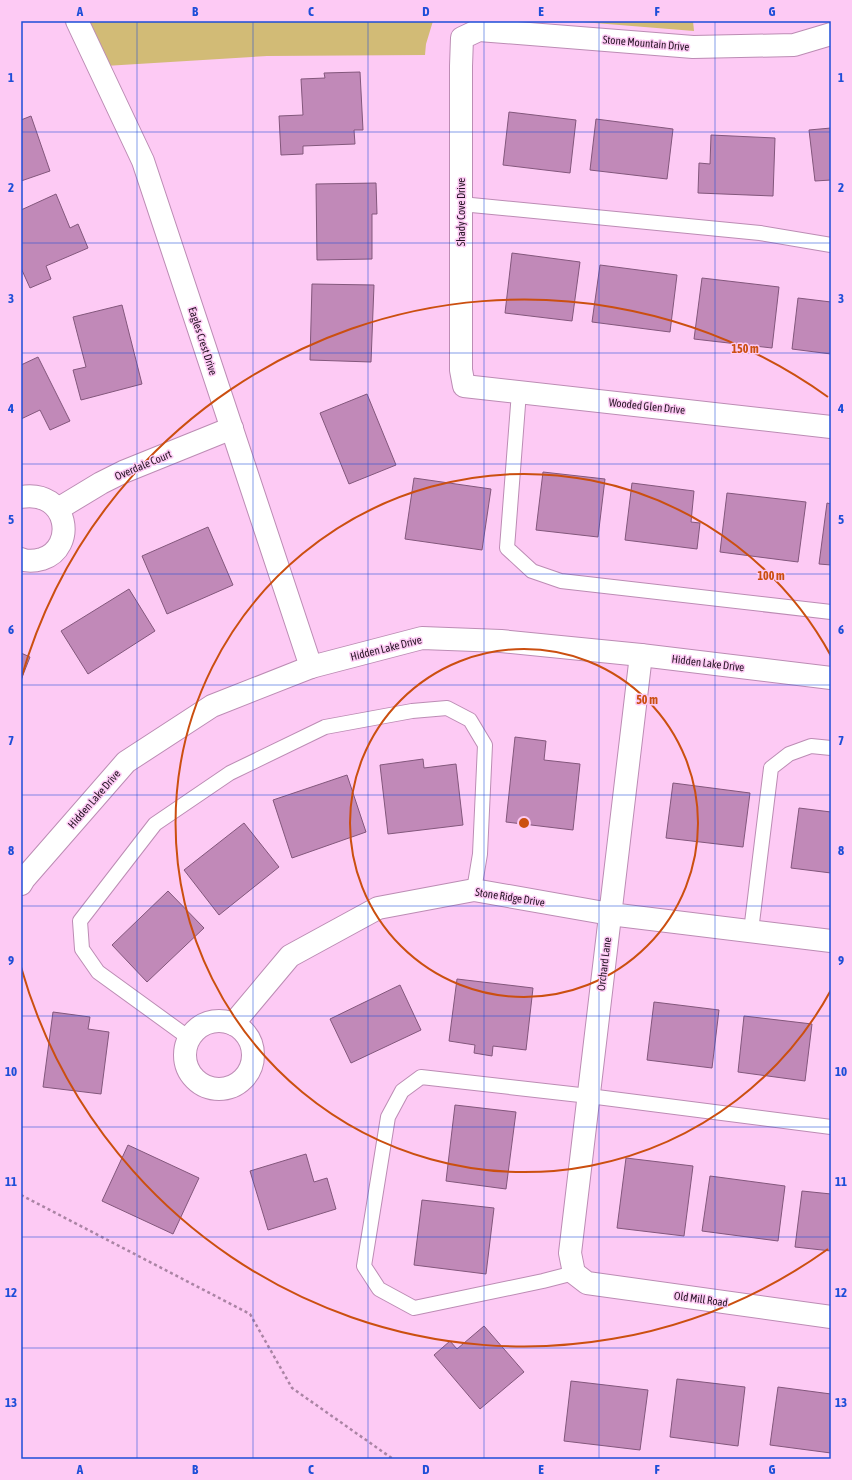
<svg xmlns="http://www.w3.org/2000/svg" width="852" height="1480" viewBox="0 0 852 1480" font-family="'Asap Condensed',sans-serif">
<style>
.green{fill:#d2bb76}
.building{fill:#c189b8;stroke:#83577c}
.lines{fill:none;stroke-linecap:round;stroke-linejoin:round}
.service-casing{stroke:#bc8cb4;stroke-width:16}
.minor-casing{stroke:#bc8cb4;stroke-width:24}
.path{stroke:#aa84a4;stroke-width:2.5;stroke-dasharray:3 3;stroke-linecap:butt}
.service{stroke:#fff;stroke-width:14}
.minor{stroke:#fff;stroke-width:22}
.grid{fill:none;stroke:#1d4ed8;stroke-width:1;stroke-opacity:0.55}
.ring{fill:none;stroke:#cb4f10;stroke-width:2}
.labels{text-anchor:middle;dominant-baseline:central;stroke-width:3;stroke-linejoin:round;paint-order:stroke}
.street-label{font-size:11px;fill:#261424;stroke:#fdcaf4}
.centre{fill:#cb4f10;stroke:#fdcaf4;stroke-width:2}
.ring-label{font-size:12px;text-anchor:middle;font-weight:bold;fill:#cb4f10;stroke:#fdcaf4;stroke-width:3;stroke-linejoin:round;paint-order:stroke}
.neatline{fill:none;stroke:#1d4ed8;stroke-width:1.5}
.grid-label{font-size:13px;text-anchor:middle;font-weight:bold;fill:#1d4ed8}
</style>
<rect width="100%" height="100%" fill="#fdcaf4"/>
<g class="green">
<path d="M 85,21 L 433,21 L 426,44 L 425,55 L 267,56 L 105,66 Z"/>
<path d="M 570,21 L 693,21 L 694,31 Z"/>
</g>
<g class="building">
<path d="M 360,72 L 363,130 L 354,130 L 355,144 L 303,146 L 303,154 L 281,155 L 279,116 L 303,115 L 301,79 L 325,78 L 324,73 Z"/>
<path d="M 509,112 L 576,120 L 570,173 L 503,165 Z"/>
<path d="M 31,116 L 50,171 L 21,181 L 21,120 Z"/>
<path d="M 596,119 L 673,129 L 667,179 L 590,170 Z"/>
<path d="M 831,128 L 831,180 L 815,181 L 809,130 Z"/>
<path d="M 711,135 L 775,138 L 773,196 L 698,193 L 699,163 L 710,164 Z"/>
<path d="M 376,183 L 377,214 L 372,214 L 372,259 L 317,260 L 316,184 Z"/>
<path d="M 56,194 L 70,228 L 78,224 L 88,248 L 46,266 L 51,279 L 30,288 L 21,268 L 21,210 Z"/>
<path d="M 512,253 L 580,262 L 572,321 L 505,313 Z"/>
<path d="M 600,265 L 677,275 L 670,332 L 592,322 Z"/>
<path d="M 702,278 L 779,287 L 772,348 L 694,339 Z"/>
<path d="M 312,284 L 374,285 L 371,362 L 310,360 Z"/>
<path d="M 798,298 L 831,302 L 831,354 L 792,349 Z"/>
<path d="M 122,305 L 142,384 L 81,400 L 73,370 L 86,367 L 73,317 Z"/>
<path d="M 38,357 L 70,421 L 50,430 L 40,410 L 21,419 L 21,365 Z"/>
<path d="M 367,394 L 396,465 L 349,484 L 320,413 Z"/>
<path d="M 543,472 L 605,479 L 598,537 L 536,530 Z"/>
<path d="M 414,478 L 491,489 L 482,550 L 405,539 Z"/>
<path d="M 632,483 L 694,491 L 691,522 L 700,523 L 697,549 L 625,540 Z"/>
<path d="M 727,493 L 806,502 L 798,562 L 720,552 Z"/>
<path d="M 827,503 L 831,504 L 831,565 L 819,564 Z"/>
<path d="M 208,527 L 233,585 L 167,614 L 142,556 Z"/>
<path d="M 129,589 L 155,631 L 88,674 L 61,631 Z"/>
<path d="M 21,653 L 30,657 L 21,680 Z"/>
<path d="M 515,737 L 546,741 L 544,760 L 580,764 L 573,830 L 506,822 Z"/>
<path d="M 423,759 L 424,768 L 456,764 L 463,825 L 388,834 L 380,765 Z"/>
<path d="M 347,775 L 366,832 L 292,858 L 273,800 Z"/>
<path d="M 673,783 L 750,793 L 743,847 L 666,838 Z"/>
<path d="M 799,808 L 831,812 L 831,873 L 791,868 Z"/>
<path d="M 244,823 L 279,867 L 219,915 L 184,870 Z"/>
<path d="M 168,891 L 204,928 L 147,982 L 112,945 Z"/>
<path d="M 457,979 L 533,988 L 526,1050 L 493,1046 L 492,1056 L 474,1053 L 475,1045 L 449,1041 Z"/>
<path d="M 400,985 L 421,1030 L 351,1063 L 330,1019 Z"/>
<path d="M 654,1002 L 719,1010 L 712,1068 L 647,1060 Z"/>
<path d="M 53,1012 L 90,1017 L 88,1029 L 109,1032 L 101,1094 L 43,1087 Z"/>
<path d="M 744,1016 L 812,1024 L 805,1081 L 738,1072 Z"/>
<path d="M 455,1105 L 516,1112 L 506,1189 L 446,1181 Z"/>
<path d="M 128,1145 L 199,1178 L 173,1234 L 102,1201 Z"/>
<path d="M 306,1154 L 314,1182 L 327,1178 L 336,1209 L 268,1230 L 250,1171 Z"/>
<path d="M 626,1158 L 693,1166 L 684,1236 L 617,1228 Z"/>
<path d="M 710,1176 L 785,1186 L 778,1241 L 702,1231 Z"/>
<path d="M 802,1191 L 831,1194 L 831,1251 L 795,1247 Z"/>
<path d="M 422,1200 L 494,1208 L 486,1274 L 414,1265 Z"/>
<path d="M 484,1326 L 524,1372 L 480,1409 L 434,1355 L 450,1341 L 457,1349 Z"/>
<path d="M 677,1379 L 745,1387 L 738,1446 L 670,1437 Z"/>
<path d="M 571,1381 L 648,1390 L 640,1450 L 564,1441 Z"/>
<path d="M 778,1387 L 831,1394 L 831,1453 L 770,1445 Z"/>
</g>
<g class="lines">
<g class="service-casing">
<g id="service">
<path d="M 461,204 L 760,233 L 831,245"/>
<path d="M 519,392 L 507,548 L 532,571 L 561,581 L 831,612"/>
<path d="M 751,931 L 771,768 L 789,754 L 811,746 L 831,748"/>
<path d="M 189,1038 L 98,972 L 82,949 L 80,921 L 155,824 L 230,773 L 325,727 L 412,711 L 447,708 L 470,720 L 485,745 L 480,854 L 474,890"/>
<path d="M 574,1273 L 543,1281 L 414,1308 L 379,1289 L 364,1266 L 388,1117 L 402,1091 L 421,1077 L 589,1096 L 831,1127"/>
</g>
</g>
<g class="minor-casing">
<g id="minor">
<path d="M 77,21 L 143,161 L 311,667"/>
<path d="M 831,34 L 794,45 L 693,47 L 479,30 L 462,38 L 461,66 L 461,370 L 464,386 L 831,427"/>
<path d="M 21,497 C 69,489 77,548 42,559 C 35,561 28,562 21,559"/>
<path d="M 58,509 L 101,483 L 123,472 L 232,428"/>
<path d="M 641,655 L 570,1253 L 574,1273 L 587,1283 L 831,1317"/>
<path d="M 21,884 L 24,879 L 126,762 L 212,706 L 311,667 L 422,638 L 501,641 L 641,655 L 831,678"/>
<circle cx="219" cy="1055" r="34"/>
<path d="M 233,1024 L 290,956 L 378,908 L 474,890 L 610,914 L 831,941"/>
</g>
</g>
<path class="path" d="M 21,1195 L 250,1314 L 292,1388 L 393,1459"/>
<use href="#service" class="service"/>
<use href="#minor" class="minor"/>
</g>
<path class="grid" d="M 137,21 L 137,1459M 253,21 L 253,1459M 368,21 L 368,1459M 484,21 L 484,1459M 599,21 L 599,1459M 715,21 L 715,1459M 21,132 L 831,132M 21,243 L 831,243M 21,353 L 831,353M 21,464 L 831,464M 21,574 L 831,574M 21,685 L 831,685M 21,795 L 831,795M 21,906 L 831,906M 21,1016 L 831,1016M 21,1127 L 831,1127M 21,1237 L 831,1237M 21,1348 L 831,1348"/>
<g class="ring">
<circle cx="524" cy="823" r="174"/>
<path d="M831 990A349 349 0 1 1 831 656"/>
<path d="M828 1249A523 523 0 0 1 21 967M21 679A523 523 0 0 1 828 397"/>
</g>
<g class="labels">
<g class="street-label">
<text transform="translate(646 43) rotate(5)">Stone Mountain Drive</text>
<text transform="translate(461 212) rotate(-90)">Shady Cove Drive</text>
<text transform="translate(203 341) rotate(72)">Eagles Crest Drive</text>
<text transform="translate(647 406) rotate(6)">Wooded Glen Drive</text>
<text transform="translate(143 465) rotate(-23)">Overdale Court</text>
<text transform="translate(386 648) rotate(-14)">Hidden Lake Drive</text>
<text transform="translate(708 663) rotate(7)">Hidden Lake Drive</text>
<text transform="translate(94 799) rotate(-49)">Hidden Lake Drive</text>
<text transform="translate(510 897) rotate(9)">Stone Ridge Drive</text>
<text transform="translate(604 964) rotate(-83)">Orchard Lane</text>
<text transform="translate(701 1299) rotate(8)">Old Mill Road</text>
</g>
</g>
<circle cx="524" cy="823" r="6" class="centre"/>
<g class="ring-label">
<text x="745" y="353">150 m</text>
<text x="771" y="580">100 m</text>
<text x="647" y="704">50 m</text>
</g>
<rect width="852" height="1480" fill="none" stroke="#fdcaf4" stroke-width="44"/>
<rect x="22" y="22" width="808" height="1436" class="neatline"/>
<g class="grid-label">
<text x="80" y="16">A</text>
<text x="195" y="16">B</text>
<text x="311" y="16">C</text>
<text x="426" y="16">D</text>
<text x="541" y="16">E</text>
<text x="657" y="16">F</text>
<text x="772" y="16">G</text>
<text x="11" y="82">1</text>
<text x="841" y="82">1</text>
<text x="11" y="192">2</text>
<text x="841" y="192">2</text>
<text x="11" y="303">3</text>
<text x="841" y="303">3</text>
<text x="11" y="413">4</text>
<text x="841" y="413">4</text>
<text x="11" y="524">5</text>
<text x="841" y="524">5</text>
<text x="11" y="634">6</text>
<text x="841" y="634">6</text>
<text x="11" y="745">7</text>
<text x="841" y="745">7</text>
<text x="11" y="855">8</text>
<text x="841" y="855">8</text>
<text x="11" y="965">9</text>
<text x="841" y="965">9</text>
<text x="11" y="1076">10</text>
<text x="841" y="1076">10</text>
<text x="11" y="1186">11</text>
<text x="841" y="1186">11</text>
<text x="11" y="1297">12</text>
<text x="841" y="1297">12</text>
<text x="11" y="1407">13</text>
<text x="841" y="1407">13</text>
<text x="80" y="1474">A</text>
<text x="195" y="1474">B</text>
<text x="311" y="1474">C</text>
<text x="426" y="1474">D</text>
<text x="541" y="1474">E</text>
<text x="657" y="1474">F</text>
<text x="772" y="1474">G</text>
</g>
</svg>
